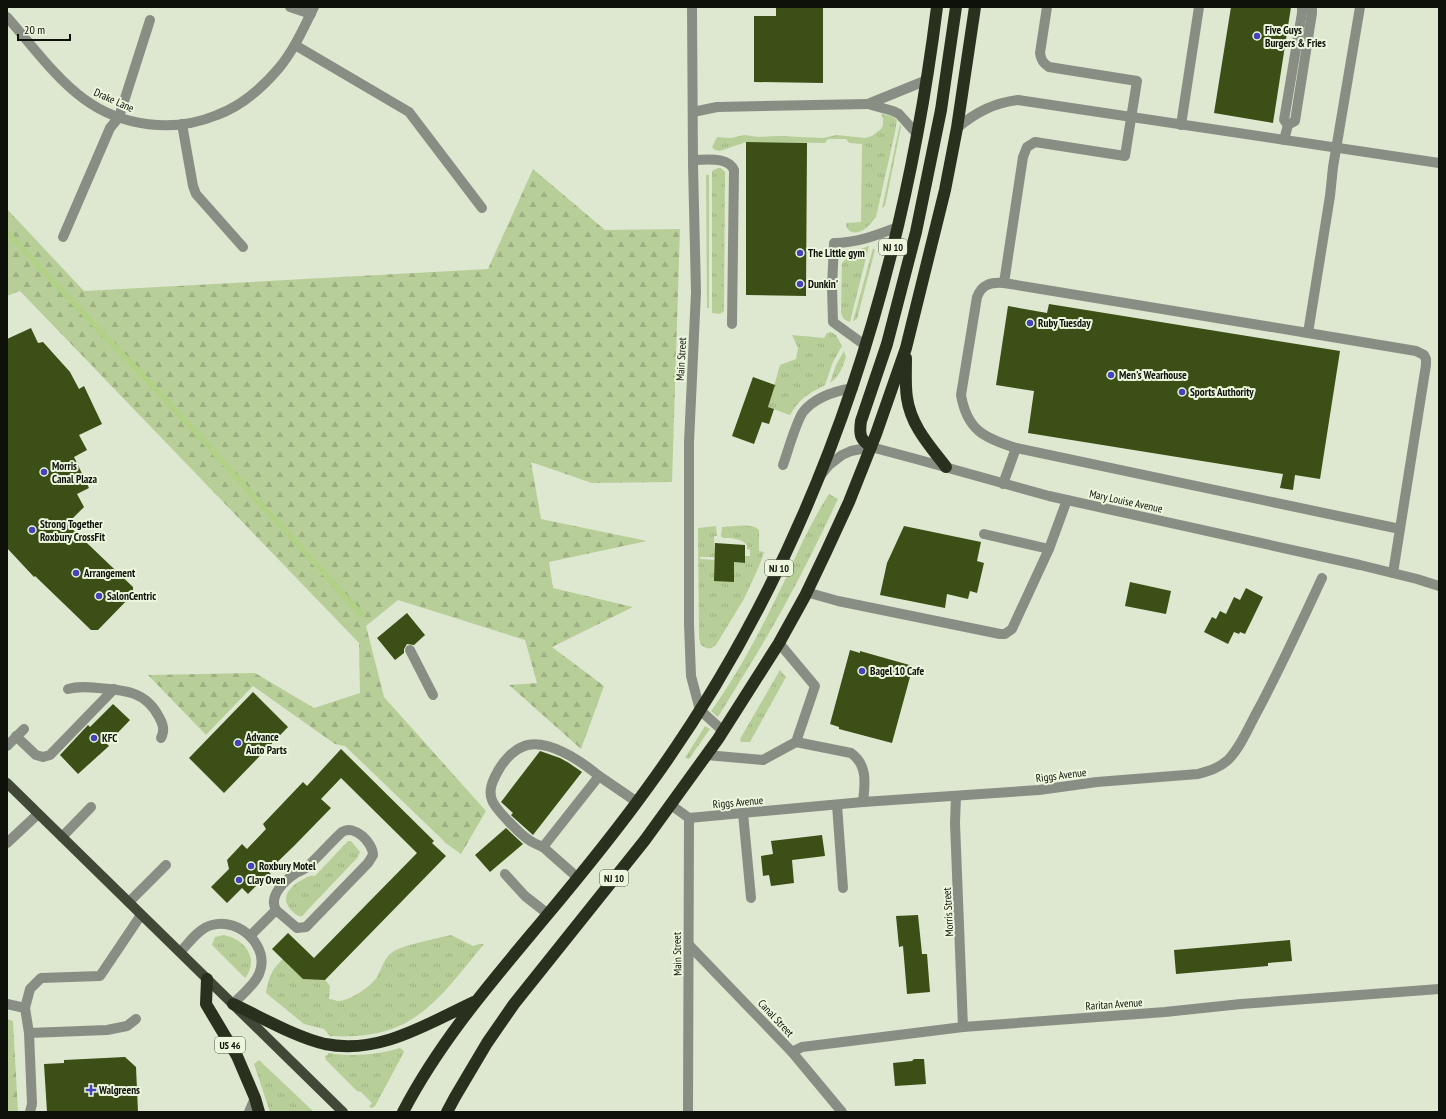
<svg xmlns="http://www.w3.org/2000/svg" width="1446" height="1119" viewBox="0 0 1446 1119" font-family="'PT Sans Narrow',sans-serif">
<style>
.grass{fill:url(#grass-tufts)}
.forest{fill:url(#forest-firs)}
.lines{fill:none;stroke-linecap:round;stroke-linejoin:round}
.stream{stroke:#b1d184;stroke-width:5}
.building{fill:#3b4f16}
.minor{stroke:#898e84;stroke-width:10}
.major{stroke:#414838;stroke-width:10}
.highway{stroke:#29311e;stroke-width:12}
.poi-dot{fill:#4443b9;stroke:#ebf6dd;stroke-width:1.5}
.labels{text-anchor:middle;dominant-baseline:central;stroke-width:4;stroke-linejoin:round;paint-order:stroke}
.shield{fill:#ebf6dd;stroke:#505649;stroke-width:1}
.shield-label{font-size:10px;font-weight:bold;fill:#0e1109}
.poi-label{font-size:11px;font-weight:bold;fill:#0e1109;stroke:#ebf6dd;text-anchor:start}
.street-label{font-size:11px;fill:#0e1109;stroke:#ebf6dd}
</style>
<defs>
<pattern id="grass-tufts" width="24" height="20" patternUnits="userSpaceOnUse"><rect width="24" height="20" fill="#b8ce99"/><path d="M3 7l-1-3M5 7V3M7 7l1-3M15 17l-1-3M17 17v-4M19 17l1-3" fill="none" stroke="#9db082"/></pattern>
<pattern id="forest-firs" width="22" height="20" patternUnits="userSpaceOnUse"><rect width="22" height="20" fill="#b8ce99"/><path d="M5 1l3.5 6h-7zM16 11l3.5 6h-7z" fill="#9db082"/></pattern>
</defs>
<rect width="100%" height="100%" fill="#dee8d0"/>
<g class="grass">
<path d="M 881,114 L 891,116 L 897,120 L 895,132 L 876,217 C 871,224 860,237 850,231 C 847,229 846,227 846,223 L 861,222 L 862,144 L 849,143 L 846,139 L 828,139 L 825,143 L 746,142 L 720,151 L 715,150 L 712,147 L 717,137 L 731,138 L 744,135 L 759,137 L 779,136 L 823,138 L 837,135 L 865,138 L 872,136 L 881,129 L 883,125 L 883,118 Z"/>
<path d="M 900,124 L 901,127 L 885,206 L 882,208 Z"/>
<path d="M 718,168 L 721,168 L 725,172 L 725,175 L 724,311 L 720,314 L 712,313 L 712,171 Z"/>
<path d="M 706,175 L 709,175 L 709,308 L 707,308 Z"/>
<path d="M 869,246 L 850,322 C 844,320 842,318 841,312 L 842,263 L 852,252 Z"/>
<path d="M 873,248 L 875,250 L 857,319 L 853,321 Z"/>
<path d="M 831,332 L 836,335 L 842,346 L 833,362 L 825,385 C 808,394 800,398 790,415 L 768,407 L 780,365 L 796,359 L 798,348 L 792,335 L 824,338 L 827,333 Z"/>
<path d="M 844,351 L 846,357 C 842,368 840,376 830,383 L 836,365 Z"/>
<path d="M 829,494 L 838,499 C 822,533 806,566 788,599 C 766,640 742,678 718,717 L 711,711 C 741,670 764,623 786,578 C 799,549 812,520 829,494 Z"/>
<path d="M 716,526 L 717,536 L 714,536 L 715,557 L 700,557 L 700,559 L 715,560 L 715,581 L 734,581 L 734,562 L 745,563 L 745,556 L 750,556 L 750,550 L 747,549 L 747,545 C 741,538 731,538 723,538 L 721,536 L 722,527 C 732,527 751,522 759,530 L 759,551 L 764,552 L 760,564 L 745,597 L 716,645 C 711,650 707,649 701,645 L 699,638 L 698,528 Z"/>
<path d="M 780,670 L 786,677 L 750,742 L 741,742 L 740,739 Z"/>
<path d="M 705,726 L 710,729 L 689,759 L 685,758 Z"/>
<path d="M 348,841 L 351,841 L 360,852 L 358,857 L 302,916 C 298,917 295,914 292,911 C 280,899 288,888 300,881 C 306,878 309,875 315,876 Z"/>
<path d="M 224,935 C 245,939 260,960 245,978 L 212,945 L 215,937 Z"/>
<path d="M 451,935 L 473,946 L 479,944 L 484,944 C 436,1002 413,1041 330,1036 L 324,1029 L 304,1024 L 266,993 C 269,977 271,970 283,959 L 325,980 L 330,986 L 329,999 C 332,999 336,1001 339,1001 C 349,1001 372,986 377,977 C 382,968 384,957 394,951 C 407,944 435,939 451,935 Z"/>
<path d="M 400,1048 L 403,1050 L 404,1052 L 375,1106 L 372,1108 L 369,1107 L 372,1103 L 361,1092 L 357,1091 L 326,1060 L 325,1057 L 329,1053 C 353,1057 377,1055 400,1048 Z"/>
<path d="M 259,1060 L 314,1112 L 270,1112 L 254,1064 Z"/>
</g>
<g class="forest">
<path d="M 533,169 L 605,230 L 680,229 L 672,482 L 592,483 L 531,462 L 541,519 L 647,541 L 549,562 L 553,588 L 633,607 L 552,647 L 604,686 L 581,749 L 509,685 L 537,683 L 525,640 L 398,600 L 366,626 L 384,697 L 486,811 L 461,854 L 447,844 L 345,746 L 335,744 L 253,686 L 206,735 L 148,675 L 255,673 L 314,708 L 360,693 L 359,643 L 20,291 L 7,296 L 7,209 L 84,291 L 488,269 Z"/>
<path d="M 7,1019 L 13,1021 L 18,1112 L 7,1112 Z"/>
</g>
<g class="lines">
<path class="stream" d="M 7,232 L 62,291 L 168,402 L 362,615"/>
</g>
<g class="building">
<path d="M 776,7 L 823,7 L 823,83 L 754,82 L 754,16 L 776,16 Z"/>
<path d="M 1231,7 L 1291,7 L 1273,123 L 1214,113 Z"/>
<path d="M 746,142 L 807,143 L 806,296 L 746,295 Z"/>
<path d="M 1049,304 L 1340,351 L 1320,479 L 1295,475 L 1293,490 L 1280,488 L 1283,474 L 1028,433 L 1034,391 L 996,385 L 1008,306 L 1047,313 Z"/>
<path d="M 31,328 L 38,343 L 43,342 L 70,372 L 79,389 L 84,386 L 102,424 L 79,435 L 87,450 L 74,457 L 89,488 L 77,494 L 84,507 L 67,524 L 133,587 L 133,594 L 98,630 L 91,630 L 35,576 L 34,577 L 7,548 L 7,339 Z"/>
<path d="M 753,377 L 775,385 L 768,407 L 774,409 L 769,424 L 762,422 L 754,444 L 732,436 Z"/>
<path d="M 904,526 L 981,542 L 977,561 L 984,563 L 977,593 L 970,591 L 968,599 L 947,594 L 945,608 L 880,595 L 887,563 Z"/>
<path d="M 715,543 L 745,545 L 745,563 L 734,562 L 734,582 L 714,581 Z"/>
<path d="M 1130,582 L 1171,591 L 1166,614 L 1125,606 Z"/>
<path d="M 1246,588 L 1263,597 L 1245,634 L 1240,632 L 1239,634 L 1234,632 L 1228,644 L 1204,632 L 1212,617 L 1216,619 L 1220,611 L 1226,614 L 1234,597 L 1240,600 Z"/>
<path d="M 407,613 L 425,635 L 414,645 L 407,644 L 404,649 L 404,653 L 395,660 L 377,638 Z"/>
<path d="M 850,650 L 860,653 L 860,651 L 913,666 L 892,743 L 839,729 L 839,727 L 830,724 Z"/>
<path d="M 253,692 L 288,727 L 224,793 L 189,758 Z"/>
<path d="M 113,704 L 130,720 L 107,744 L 109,746 L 78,774 L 60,755 L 88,725 L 90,727 Z"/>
<path d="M 341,749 L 434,841 L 432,843 L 446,856 L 325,980 L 303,979 L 272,949 L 288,933 L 314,958 L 417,853 L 341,778 L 321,799 L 331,808 L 294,846 L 268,871 L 271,874 L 259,887 L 257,885 L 248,894 L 242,888 L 227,903 L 211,887 L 229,869 L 227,860 L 242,844 L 247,849 L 266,829 L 263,824 L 303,782 L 307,786 Z"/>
<path d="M 540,751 L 560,758 L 569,763 L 582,772 L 533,835 L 513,817 L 511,815 L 513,813 L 501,802 Z"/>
<path d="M 506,828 L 523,844 L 490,872 L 475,855 Z"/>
<path d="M 822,835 L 825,856 L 792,860 L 794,883 L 771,886 L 769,875 L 763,876 L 761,856 L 773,854 L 771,841 Z"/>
<path d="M 918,915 L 922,954 L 927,954 L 930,992 L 907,994 L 903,946 L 899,947 L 896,916 Z"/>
<path d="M 1290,940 L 1292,961 L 1268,963 L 1268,966 L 1176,974 L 1174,950 Z"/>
<path d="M 125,1057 L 136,1067 L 138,1112 L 47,1112 L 44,1064 L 64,1063 L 64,1060 Z"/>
<path d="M 914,1059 L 924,1059 L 926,1084 L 895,1086 L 893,1063 L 912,1061 Z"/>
</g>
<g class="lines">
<g class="minor">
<path d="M 290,7 L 311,14"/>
<path d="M 692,7 L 693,165 L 696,292 L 689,442 L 689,624 L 691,676 L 700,710 L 723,731"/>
<path d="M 7,17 C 30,43 56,79 84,99 C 122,127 174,133 217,115 C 241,106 263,87 279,68 C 294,50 304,27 314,7"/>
<path d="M 295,45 L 409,112 L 482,208"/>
<path d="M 693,112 L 717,107 L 868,104"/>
<path d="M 182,124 L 193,186 L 196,194 L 243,247"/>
<path d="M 1181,125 L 1199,7"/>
<path d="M 1288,125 L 1284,120 L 1302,13 L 1302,7"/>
<path d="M 957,128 C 976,112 994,103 1018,100 L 1439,163"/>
<path d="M 917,134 L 899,114 L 893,111 L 868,104 L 927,80"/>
<path d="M 1284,140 L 1288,125 L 1295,121 L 1312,13 L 1312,7"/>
<path d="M 693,160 C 706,160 728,156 734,170 L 732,324"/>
<path d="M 63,237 L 110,128 L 119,117 L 150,20"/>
<path d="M 1004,283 L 1023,157 L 1027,147 L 1035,142 L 1125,156 L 1137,81 L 1049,67 C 1043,63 1041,60 1040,53 L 1047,7"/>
<path d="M 1308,333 L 1330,196 L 1333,167 L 1360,7"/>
<path d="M 866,346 L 833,322 L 832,287 L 834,243 C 857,243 877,235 898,227"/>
<path d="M 783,465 C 788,451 796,422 803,412 C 815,397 835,391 853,388"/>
<path d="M 820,476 L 829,465 L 842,455 L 851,451 L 871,447 L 916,459 L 1049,496 L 1360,565 L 1417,579 L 1439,586"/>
<path d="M 1003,484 L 1016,448"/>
<path d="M 984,534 L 1049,549"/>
<path d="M 1393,573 L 1426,365 L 1426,359 L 1424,355 L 1416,351 L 1308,333 L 1004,283 C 991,282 982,284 977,297 L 961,395 C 967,430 984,438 1016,448 L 1400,529"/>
<path d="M 806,592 L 838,601 L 1000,634 L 1005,634 L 1012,629 L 1049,549 L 1067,500"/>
<path d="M 779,643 L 815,686 L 796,742"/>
<path d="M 410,650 L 433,695"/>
<path d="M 68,689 C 78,686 88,687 99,688 C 124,690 146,691 159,717 C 163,724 165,730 161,738"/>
<path d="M 16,736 L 36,755 L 43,757 L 50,755 L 114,689"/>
<path d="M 7,746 L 24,729"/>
<path d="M 706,755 L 763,760 L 796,742 L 851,753 C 868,765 865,784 863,802"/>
<path d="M 956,796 L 955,823 L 963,1027"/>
<path d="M 671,805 L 689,818"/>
<path d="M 837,805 L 843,888"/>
<path d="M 743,813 L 751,898"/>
<path d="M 689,818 L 863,802 L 1039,790 L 1097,782 L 1198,774 C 1209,771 1219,768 1228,760 C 1241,747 1249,726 1258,710 C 1281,667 1301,623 1322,578"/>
<path d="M 62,837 L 91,807"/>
<path d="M 7,843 L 38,814"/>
<path d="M 543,847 C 538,845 533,843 529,840 C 521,835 495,809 492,800 C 488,790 493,780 498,771 C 503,762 512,751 522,747 C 545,736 581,761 599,776"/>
<path d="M 505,874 L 525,896 L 548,914"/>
<path d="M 578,878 L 543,847 L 599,776 L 637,802"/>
<path d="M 129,902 L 166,865"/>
<path d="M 250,936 L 276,910 C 268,896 285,880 296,873 C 300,871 304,870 307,867 C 319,856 330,843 342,832 C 355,824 373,843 373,855 L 368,863 L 306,927 L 297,928 L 276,910"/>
<path d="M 689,945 L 792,1052 L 842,1112"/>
<path d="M 180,952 C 189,943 199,928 212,925 C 239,917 271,947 259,974 C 254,986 241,995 233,1004"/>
<path d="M 7,1004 L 25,1008 L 29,1033 L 107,1030 L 127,1026 L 136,1019"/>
<path d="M 25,1008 L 30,989 L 41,978 L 100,976 L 141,915"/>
<path d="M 29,1033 L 32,1104 L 30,1112"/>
<path d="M 792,1052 L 802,1047 L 963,1027 L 1165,1012 L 1241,1004 L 1439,989"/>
<path d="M 249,1112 L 255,1098"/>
<path d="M 688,1112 L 689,818"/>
</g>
<path class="major" d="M 7,783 L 343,1112"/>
<g class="highway">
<path d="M 906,358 C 906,371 905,385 907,398 C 911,426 930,446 946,467"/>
<path d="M 871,447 C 860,439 859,435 861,421 L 887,344 L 916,232 L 941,110 L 956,7"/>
<path d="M 207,979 L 206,1004 L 237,1056 L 255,1098 L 259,1112"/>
<path d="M 233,1004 C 261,1017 295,1037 325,1044 C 379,1055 427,1024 474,1002"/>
<path d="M 403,1112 C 440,1041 492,981 543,920 C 579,877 615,833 648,787 C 815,558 902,286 937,7"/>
<path d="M 447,1112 L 455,1097 L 487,1043 L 514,1004 L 645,840 L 718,739 L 779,643 L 805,596 L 826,552 L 849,502 L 876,434 L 906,348 L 945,190 L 957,128 L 975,7"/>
</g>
</g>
<g class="poi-dot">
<circle cx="1257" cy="36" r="4"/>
<circle cx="800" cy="253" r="4"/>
<circle cx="800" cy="284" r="4"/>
<circle cx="1030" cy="323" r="4"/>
<circle cx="1111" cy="375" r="4"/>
<circle cx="1182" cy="392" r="4"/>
<circle cx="44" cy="472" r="4"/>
<circle cx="32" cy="530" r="4"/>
<circle cx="76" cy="573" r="4"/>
<circle cx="99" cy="596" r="4"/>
<circle cx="862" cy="671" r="4"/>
<circle cx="94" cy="738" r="4"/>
<circle cx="238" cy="743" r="4"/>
<circle cx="251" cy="866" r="4"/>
<circle cx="239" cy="880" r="4"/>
<path d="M89 1084h4v4h4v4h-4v4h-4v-4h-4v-4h4z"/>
</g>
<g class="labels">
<g class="shield">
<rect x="879" y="239" width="28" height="16" rx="3"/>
<rect x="765" y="560" width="28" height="16" rx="3"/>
<rect x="600" y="870" width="28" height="16" rx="3"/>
<rect x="215" y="1037" width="30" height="16" rx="3"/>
</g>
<g class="shield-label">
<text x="893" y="247">NJ 10</text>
<text x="779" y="568">NJ 10</text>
<text x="614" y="878">NJ 10</text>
<text x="230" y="1045">US 46</text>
</g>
<g class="poi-label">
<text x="1265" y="30">Five Guys<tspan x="1265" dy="13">Burgers &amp; Fries</tspan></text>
<text x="808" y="253">The Little gym</text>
<text x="808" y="284">Dunkin'</text>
<text x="1038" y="323">Ruby Tuesday</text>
<text x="1119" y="375">Men's Wearhouse</text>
<text x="1190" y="392">Sports Authority</text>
<text x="52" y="466">Morris<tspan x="52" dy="13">Canal Plaza</tspan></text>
<text x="40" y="524">Strong Together<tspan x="40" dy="13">Roxbury CrossFit</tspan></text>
<text x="84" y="573">Arrangement</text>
<text x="107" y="596">SalonCentric</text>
<text x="870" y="671">Bagel 10 Cafe</text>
<text x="246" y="737">Advance<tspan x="246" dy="13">Auto Parts</tspan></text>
<text x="102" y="738">KFC</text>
<text x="259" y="866">Roxbury Motel</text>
<text x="247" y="880">Clay Oven</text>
<text x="99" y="1090">Walgreens</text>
</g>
<g class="street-label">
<text transform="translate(114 100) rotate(24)">Drake Lane</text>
<text transform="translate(681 359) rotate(-87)">Main Street</text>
<text transform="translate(1126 501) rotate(12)">Mary Louise Avenue</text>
<text transform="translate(1061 775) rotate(-7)">Riggs Avenue</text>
<text transform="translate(738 802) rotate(-5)">Riggs Avenue</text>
<text transform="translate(948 912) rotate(-93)">Morris Street</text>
<text transform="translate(677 954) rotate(-91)">Main Street</text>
<text transform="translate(1114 1004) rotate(-4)">Raritan Avenue</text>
<text transform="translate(776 1018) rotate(47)">Canal Street</text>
</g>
</g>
<rect width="1446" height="1119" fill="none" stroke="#0e1109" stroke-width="16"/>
<path d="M18 34v6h52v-6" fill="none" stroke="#0e1109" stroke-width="2"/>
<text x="24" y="34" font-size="12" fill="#0e1109" stroke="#ebf6dd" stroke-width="3" paint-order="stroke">20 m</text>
</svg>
